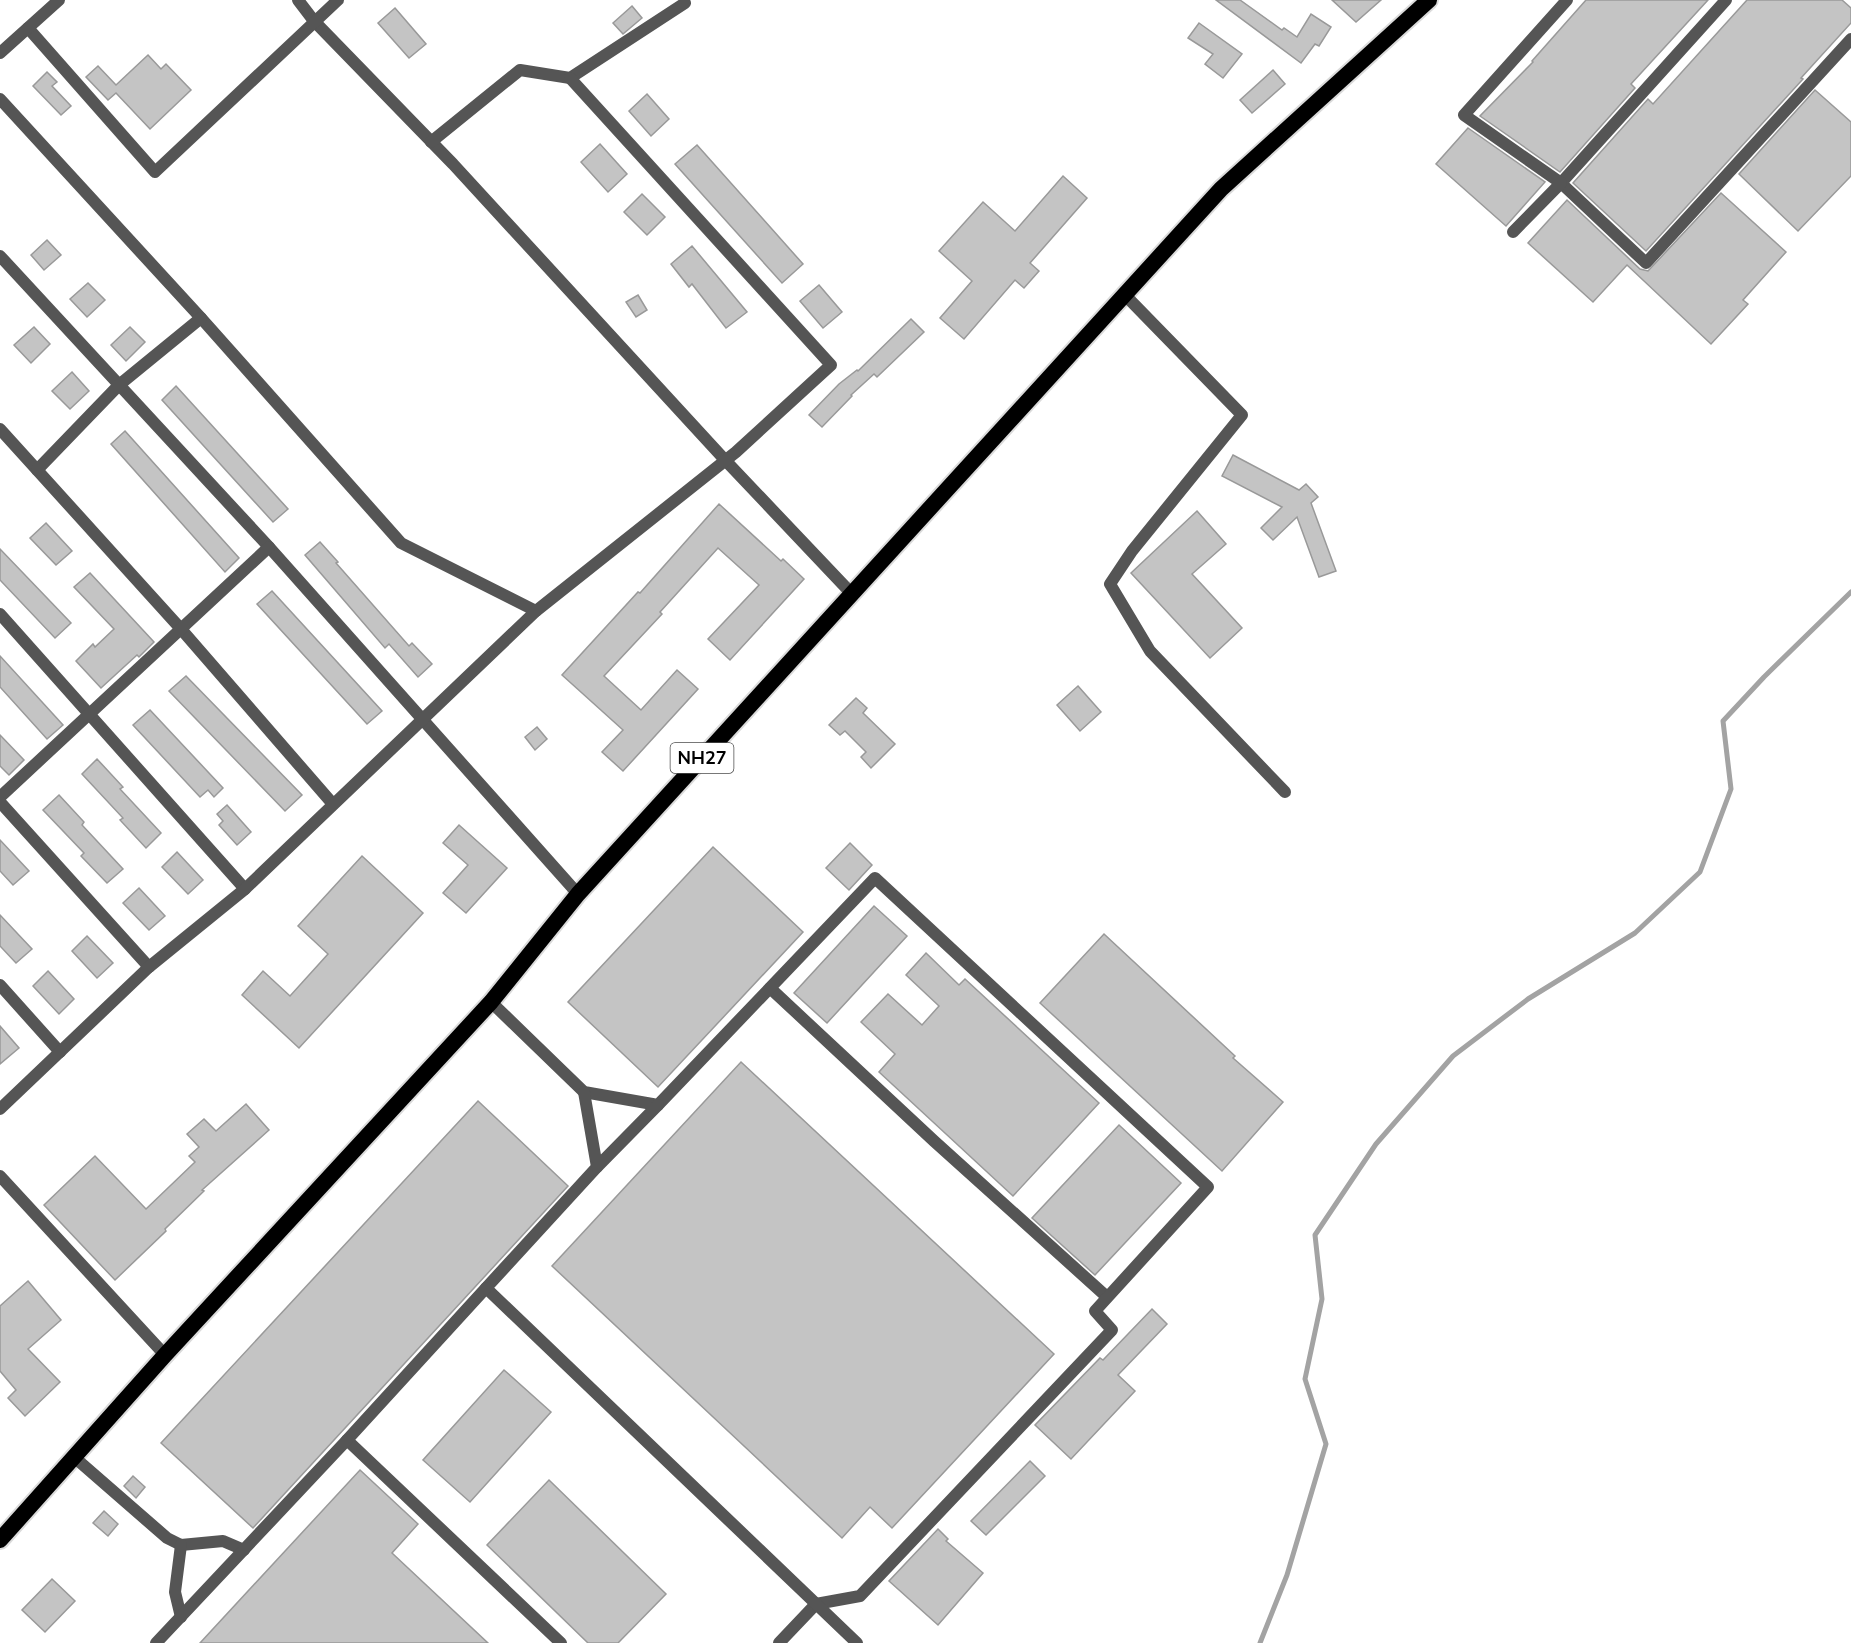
<svg xmlns="http://www.w3.org/2000/svg" width="1851" height="1643" viewBox="0 0 1851 1643" font-family="'Nunito Sans',sans-serif">
<style>
.lines{fill:none;stroke-linecap:round;stroke-linejoin:round}
.stream{stroke:#a3a3a3;stroke-width:5}
.building{fill:#c4c4c4;stroke:#999;stroke-width:1.5}
.trunk-casing{stroke:#dbdbdb;stroke-width:20}
.minor{stroke:#555;stroke-width:12}
.trunk{stroke:#000;stroke-width:16}
.labels{text-anchor:middle;dominant-baseline:central;stroke-width:5;stroke-linejoin:round;paint-order:stroke}
.shield{fill:#fff;stroke:#4c4c4c;stroke-width:1.5}
.shield-label{font-size:18px;font-weight:bold;fill:#000}
</style>
<rect width="100%" height="100%" fill="#fff"/>
<g class="lines">
<path class="stream" d="M 1260,1643 L 1287,1575 L 1326,1444 L 1305,1379 L 1322,1299 L 1315,1235 L 1376,1144 L 1453,1056 L 1528,999 L 1635,933 L 1700,872 L 1731,789 L 1723,721 L 1764,677 L 1851,592"/>
</g>
<g class="building">
<path d="M 1216,0 L 1240,0 L 1282,30 L 1284,28 L 1297,37 L 1311,14 L 1331,27 L 1319,46 L 1315,44 L 1301,63 Z"/>
<path d="M 1332,0 L 1381,0 L 1356,22 Z"/>
<path d="M 1586,0 L 1708,0 L 1631,84 L 1635,88 L 1560,172 L 1480,116 L 1533,62 L 1532,61 Z"/>
<path d="M 1747,0 L 1842,0 L 1851,8 L 1851,23 L 1801,78 L 1803,79 L 1646,251 L 1573,183 L 1648,99 L 1653,104 Z"/>
<path d="M 632,6 L 642,18 L 623,34 L 613,23 Z"/>
<path d="M 395,8 L 426,44 L 409,58 L 378,23 Z"/>
<path d="M 1199,23 L 1242,54 L 1223,78 L 1205,64 L 1213,54 L 1188,38 Z"/>
<path d="M 148,55 L 161,69 L 166,64 L 191,90 L 150,129 L 116,93 L 108,100 L 86,77 L 98,66 L 116,85 Z"/>
<path d="M 1273,70 L 1285,84 L 1252,113 L 1240,100 Z"/>
<path d="M 47,72 L 57,82 L 52,86 L 71,106 L 61,115 L 33,86 Z"/>
<path d="M 1815,90 L 1851,122 L 1851,176 L 1798,231 L 1739,174 Z"/>
<path d="M 647,94 L 669,119 L 651,136 L 629,111 Z"/>
<path d="M 1468,128 L 1545,182 L 1506,226 L 1436,164 Z"/>
<path d="M 600,144 L 627,174 L 608,192 L 581,162 Z"/>
<path d="M 697,145 L 803,264 L 782,283 L 675,164 Z"/>
<path d="M 1063,176 L 1087,198 L 1030,263 L 1039,271 L 1024,288 L 1015,280 L 964,339 L 940,318 L 972,281 L 939,251 L 983,202 L 1015,231 Z"/>
<path d="M 1721,193 L 1786,252 L 1743,300 L 1748,304 L 1711,344 L 1627,265 L 1593,302 L 1528,243 L 1567,200 L 1640,269 L 1648,271 Z"/>
<path d="M 642,194 L 665,217 L 647,235 L 624,212 Z"/>
<path d="M 47,240 L 61,255 L 44,270 L 31,255 Z"/>
<path d="M 692,246 L 747,312 L 726,328 L 692,284 L 689,287 L 671,264 Z"/>
<path d="M 88,283 L 105,300 L 87,317 L 70,299 Z"/>
<path d="M 819,285 L 842,312 L 823,328 L 800,301 Z"/>
<path d="M 638,295 L 647,310 L 636,317 L 626,302 Z"/>
<path d="M 911,319 L 924,332 L 877,377 L 874,374 L 851,395 L 852,396 L 822,427 L 809,415 L 839,384 L 857,370 L 858,371 Z"/>
<path d="M 34,327 L 50,344 L 31,363 L 14,345 Z"/>
<path d="M 130,327 L 145,342 L 126,361 L 111,345 Z"/>
<path d="M 72,372 L 89,391 L 70,409 L 52,391 Z"/>
<path d="M 176,386 L 288,509 L 273,522 L 162,400 Z"/>
<path d="M 125,431 L 239,558 L 225,572 L 111,444 Z"/>
<path d="M 1233,455 L 1299,490 L 1306,484 L 1318,497 L 1311,503 L 1336,571 L 1319,577 L 1297,517 L 1273,540 L 1261,528 L 1282,507 L 1222,476 Z"/>
<path d="M 719,504 L 781,561 L 783,559 L 804,579 L 730,660 L 708,639 L 759,585 L 718,548 L 660,612 L 662,614 L 604,676 L 641,710 L 677,670 L 698,689 L 623,771 L 602,752 L 623,730 L 562,675 L 638,592 L 640,593 Z"/>
<path d="M 1197,511 L 1226,544 L 1192,574 L 1242,628 L 1210,658 L 1131,573 Z"/>
<path d="M 46,523 L 72,551 L 56,565 L 30,538 Z"/>
<path d="M 320,542 L 338,562 L 336,563 L 409,646 L 412,643 L 432,664 L 418,677 L 389,644 L 385,648 L 305,555 Z"/>
<path d="M 0,549 L 71,623 L 55,638 L 0,580 Z"/>
<path d="M 90,573 L 154,642 L 139,657 L 137,655 L 101,688 L 76,661 L 93,644 L 95,647 L 114,629 L 74,587 Z"/>
<path d="M 272,591 L 382,711 L 367,724 L 257,604 Z"/>
<path d="M 0,656 L 63,725 L 47,739 L 0,687 Z"/>
<path d="M 186,676 L 302,795 L 285,811 L 169,691 Z"/>
<path d="M 1078,686 L 1101,712 L 1080,731 L 1057,705 Z"/>
<path d="M 856,698 L 867,708 L 863,713 L 895,744 L 871,768 L 861,757 L 866,752 L 845,731 L 840,735 L 829,725 Z"/>
<path d="M 150,710 L 223,788 L 214,797 L 208,790 L 200,797 L 133,725 Z"/>
<path d="M 537,727 L 547,739 L 535,750 L 525,737 Z"/>
<path d="M 0,735 L 24,760 L 9,775 L 0,766 Z"/>
<path d="M 97,759 L 123,787 L 120,789 L 161,833 L 146,848 L 120,820 L 123,818 L 82,774 Z"/>
<path d="M 59,795 L 84,822 L 82,825 L 123,869 L 107,883 L 81,856 L 84,853 L 43,810 Z"/>
<path d="M 227,805 L 251,832 L 237,845 L 219,825 L 223,821 L 217,814 Z"/>
<path d="M 459,825 L 507,868 L 466,913 L 443,893 L 468,865 L 443,843 Z"/>
<path d="M 0,840 L 29,871 L 13,885 L 0,871 Z"/>
<path d="M 850,843 L 872,865 L 849,890 L 826,868 Z"/>
<path d="M 713,847 L 803,932 L 658,1087 L 568,1002 Z"/>
<path d="M 177,852 L 203,880 L 188,894 L 162,867 Z"/>
<path d="M 362,856 L 423,913 L 299,1048 L 242,995 L 263,971 L 290,996 L 328,954 L 298,926 Z"/>
<path d="M 139,888 L 165,916 L 149,930 L 123,903 Z"/>
<path d="M 874,906 L 907,936 L 827,1023 L 794,993 Z"/>
<path d="M 0,915 L 32,949 L 16,963 L 0,946 Z"/>
<path d="M 1104,934 L 1235,1056 L 1233,1058 L 1283,1102 L 1222,1171 L 1040,1003 Z"/>
<path d="M 87,936 L 113,963 L 97,978 L 72,951 Z"/>
<path d="M 926,953 L 959,985 L 965,979 L 1099,1103 L 1013,1196 L 879,1072 L 895,1054 L 861,1022 L 888,994 L 922,1025 L 939,1006 L 906,975 Z"/>
<path d="M 48,971 L 74,999 L 59,1014 L 33,986 Z"/>
<path d="M 0,1026 L 19,1048 L 0,1064 Z"/>
<path d="M 741,1062 L 1054,1354 L 892,1528 L 870,1507 L 842,1538 L 552,1266 Z"/>
<path d="M 478,1101 L 568,1186 L 253,1528 L 161,1443 Z"/>
<path d="M 246,1104 L 269,1130 L 202,1190 L 204,1191 L 165,1229 L 166,1231 L 115,1280 L 44,1205 L 95,1156 L 146,1209 L 195,1162 L 189,1156 L 199,1147 L 187,1134 L 204,1119 L 216,1131 Z"/>
<path d="M 1119,1125 L 1181,1183 L 1095,1275 L 1032,1218 Z"/>
<path d="M 28,1281 L 61,1320 L 28,1349 L 60,1382 L 25,1416 L 8,1398 L 16,1390 L 0,1371 L 0,1306 Z"/>
<path d="M 1152,1309 L 1167,1324 L 1118,1375 L 1135,1391 L 1071,1459 L 1035,1425 L 1100,1358 L 1103,1360 Z"/>
<path d="M 504,1370 L 551,1412 L 470,1502 L 423,1460 Z"/>
<path d="M 1030,1461 L 1045,1476 L 986,1535 L 971,1521 Z"/>
<path d="M 360,1470 L 418,1524 L 392,1553 L 488,1643 L 200,1643 Z"/>
<path d="M 133,1476 L 145,1487 L 136,1498 L 124,1486 Z"/>
<path d="M 549,1480 L 666,1594 L 618,1643 L 588,1643 L 487,1545 Z"/>
<path d="M 104,1511 L 118,1524 L 108,1536 L 93,1523 Z"/>
<path d="M 938,1529 L 948,1539 L 946,1541 L 983,1573 L 938,1625 L 889,1581 Z"/>
<path d="M 52,1579 L 75,1601 L 45,1632 L 22,1610 Z"/>
</g>
<g class="lines">
<g class="trunk-casing">
<path id="trunk" d="M 0,1540 L 165,1355 L 491,1002 L 578,894 L 1221,189 L 1429,0"/>
</g>
<g class="minor">
<path d="M 298,0 L 314,21 L 453,164 L 725,460 L 852,594"/>
<path d="M 1726,0 L 1561,183 L 1646,263 L 1851,39"/>
<path d="M 28,28 L 155,172 L 338,0"/>
<path d="M 0,53 L 59,0"/>
<path d="M 0,99 L 201,318 L 401,543 L 536,611"/>
<path d="M 431,142 L 520,70 L 570,78 L 685,3"/>
<path d="M 1513,232 L 1561,183 L 1464,115 L 1567,0"/>
<path d="M 0,256 L 269,547 L 578,894"/>
<path d="M 1125,295 L 1242,415 L 1132,551 L 1110,584 L 1150,651 L 1285,792"/>
<path d="M 0,429 L 181,629 L 332,803"/>
<path d="M 37,470 L 119,385 L 201,318"/>
<path d="M 0,614 L 245,889"/>
<path d="M 0,797 L 269,547"/>
<path d="M 0,802 L 149,967"/>
<path d="M 0,985 L 60,1052"/>
<path d="M 770,988 L 934,1141 L 1107,1297"/>
<path d="M 491,1002 L 584,1092 L 658,1105 L 875,878 L 1208,1187 L 1095,1311 L 1112,1330 L 860,1596 L 816,1604 L 779,1643"/>
<path d="M 584,1092 L 597,1167 L 486,1288 L 857,1643"/>
<path d="M 0,1109 L 149,967 L 245,889 L 536,611 L 736,452 L 831,365 L 570,78"/>
<path d="M 597,1167 L 658,1105"/>
<path d="M 0,1176 L 165,1355"/>
<path d="M 486,1288 L 347,1440 L 561,1643"/>
<path d="M 74,1457 L 167,1538 L 181,1545 L 223,1541 L 244,1550"/>
<path d="M 181,1617 L 175,1592 L 181,1545"/>
<path d="M 156,1643 L 347,1440"/>
</g>
<use href="#trunk" class="trunk"/>
</g>
<g class="labels">
<rect class="shield" x="670.5" y="743" width="63" height="30" rx="4.5"/>
<g class="shield-label">
<text x="702" y="758">NH27</text>
</g>
</g>
</svg>
